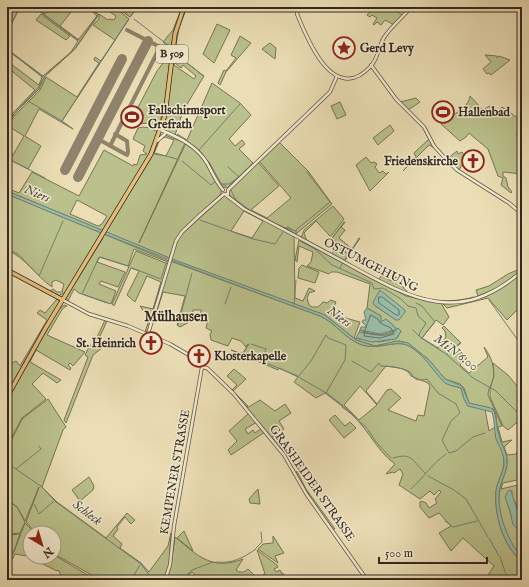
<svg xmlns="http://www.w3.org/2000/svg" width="529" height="587" viewBox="0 0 529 587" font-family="'IM FELL English',serif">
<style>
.green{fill:#bac18c;stroke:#767456;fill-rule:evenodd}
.water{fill:#99bda9;stroke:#708173}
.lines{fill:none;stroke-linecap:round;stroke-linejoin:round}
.shore{stroke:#667265;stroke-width:1}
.stream{stroke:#708173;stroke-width:1}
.taxiway{stroke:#8f836b;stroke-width:4}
.runway{stroke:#8f836b;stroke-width:10}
.minor-casing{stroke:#615646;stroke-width:4}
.major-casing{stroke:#332821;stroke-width:5}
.minor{stroke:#f2eacf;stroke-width:2.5}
.major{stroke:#e6bf7a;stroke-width:3.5}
.labels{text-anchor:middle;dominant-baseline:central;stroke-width:3;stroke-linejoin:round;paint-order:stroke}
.shield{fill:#f2eacf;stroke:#6c6255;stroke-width:1}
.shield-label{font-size:11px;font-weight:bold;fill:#332821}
.poi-label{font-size:12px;font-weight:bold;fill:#332821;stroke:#f2eacf;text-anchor:start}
.street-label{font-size:12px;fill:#332821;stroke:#f2eacf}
.water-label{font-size:13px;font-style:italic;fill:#4c4d43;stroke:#f2eacf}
.quarter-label{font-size:14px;font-weight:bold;fill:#332821;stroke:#f2eacf}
</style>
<rect width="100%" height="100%" fill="#ebdeb5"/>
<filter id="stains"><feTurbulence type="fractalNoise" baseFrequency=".005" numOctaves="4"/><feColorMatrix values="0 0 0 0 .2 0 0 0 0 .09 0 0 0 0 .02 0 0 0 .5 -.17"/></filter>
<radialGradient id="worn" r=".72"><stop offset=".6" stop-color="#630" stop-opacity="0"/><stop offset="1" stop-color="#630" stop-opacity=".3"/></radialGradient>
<g class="green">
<path d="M 7,7 L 20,7 L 7,33 Z"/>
<path d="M 34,7 L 45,14 L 50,7 L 75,7 L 60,26 L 78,40 L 97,16 L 87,7 L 98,14 L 98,16 L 75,49 L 45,76 L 39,89 L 14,114 L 7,125 L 13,113 L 35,90 L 7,67 L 7,61 L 39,85 L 42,77 L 7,49 L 43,76 L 71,52 L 78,41 Z"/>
<path d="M 102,7 L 115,7 L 129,19 L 62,121 L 73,129 L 39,109 L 25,136 L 41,146 L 28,169 L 10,160 L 24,136 L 8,126 L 15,115 L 40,90 L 46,77 L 77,97 L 99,63 L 94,60 L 95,57 L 101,61 L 115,40 L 93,25 L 99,19 L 99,14 L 108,20 L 110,19 L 114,20 L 116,16 Z"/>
<path d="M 117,7 L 132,7 L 135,9 L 138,7 L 130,17 Z"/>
<path d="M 182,7 L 172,41 L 163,118 L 157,127 L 151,126 L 151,123 L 136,124 L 137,119 L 133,117 L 157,71 L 167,58 L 168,48 L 170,48 L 163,42 L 173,30 Z"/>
<path d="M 185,7 L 187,7 L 179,28 L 175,51 L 180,55 L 174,65 L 194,79 L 196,76 L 183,65 L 181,68 L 175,63 L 179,57 L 204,76 L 183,111 L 175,135 L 178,136 L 177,134 L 187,140 L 212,83 L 240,103 L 251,115 L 229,139 L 235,146 L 242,140 L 245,144 L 239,149 L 253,163 L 227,188 L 223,187 L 209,162 L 195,148 L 163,129 L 170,89 L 176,32 Z"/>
<path d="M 376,7 L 388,7 L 403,15 L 394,25 L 385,20 L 381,25 L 377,22 L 374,25 L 373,24 L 377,18 L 372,15 L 370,17 L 367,15 L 373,8 Z"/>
<path d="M 41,14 L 70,36 L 66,40 L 36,20 Z"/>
<path d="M 217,24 L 230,30 L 214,63 L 203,54 Z"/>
<path d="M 240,36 L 251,43 L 226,72 L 220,85 L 218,83 L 224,70 L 226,71 L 236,58 L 231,55 Z"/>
<path d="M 270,43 L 276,48 L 275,59 L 262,49 Z"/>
<path d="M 485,55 L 497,56 L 497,58 L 499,56 L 510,60 L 491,75 L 489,73 L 487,74 L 483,69 L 491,62 Z"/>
<path d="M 470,96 L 483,110 L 490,106 L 497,112 L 502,107 L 522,121 L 522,174 L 503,172 L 503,176 L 506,178 L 508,187 L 512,192 L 511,193 L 501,185 L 503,178 L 498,176 L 488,149 L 469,133 L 466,137 L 460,141 L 441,124 C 448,116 469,109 470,96 Z"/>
<path d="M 416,98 L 420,102 L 408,110 L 400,102 Z"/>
<path d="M 340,102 L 346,115 L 337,119 L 331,106 Z"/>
<path d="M 390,125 L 394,131 L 378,145 L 373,138 Z"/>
<path d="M 143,127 L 150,128 L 158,132 L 151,152 L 106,230 L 107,230 L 150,160 L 160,138 L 165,135 L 185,143 L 139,243 L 186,143 C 203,155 212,173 222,190 L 220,195 C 200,214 178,231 169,258 L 7,191 L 7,188 L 19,193 L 32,172 L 79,196 L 104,150 L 133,166 L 134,164 L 137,165 L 140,155 L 147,154 L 143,151 L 145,146 L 133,139 L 138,128 ZM 165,137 L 174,140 L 166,156 L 154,154 L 160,139 ZM 77,200 L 107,216 L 102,224 L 98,226 L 70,214 Z"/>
<path d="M 429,139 L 435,148 L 429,145 L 403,171 L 416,157 L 414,153 Z"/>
<path d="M 279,142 L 308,171 L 332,204 L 296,234 L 252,212 L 229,195 L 229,190 L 258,162 L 279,186 L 251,210 L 267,218 L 291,198 L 259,161 Z"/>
<path d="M 457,151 L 458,154 L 462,152 L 466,158 L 459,170 L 447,159 Z"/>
<path d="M 366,157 L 371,163 L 374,162 L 377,164 L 375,167 L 379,173 L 383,171 L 386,174 L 389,172 L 370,191 L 356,165 Z"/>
<path d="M 7,194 L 169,261 L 168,262 L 134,249 L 128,266 L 100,257 L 97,262 L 125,272 L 118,287 L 101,281 L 99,284 L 116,291 L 111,304 L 79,293 L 74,289 L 68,301 L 66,298 L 103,238 L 101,237 L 65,293 L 58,296 L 50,291 L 53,289 L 57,292 L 63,292 L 62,291 L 64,284 L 56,280 L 52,282 L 52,287 C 35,275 26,258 7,250 Z"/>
<path d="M 225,195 L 232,201 L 294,236 L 295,298 L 303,301 L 309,288 L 315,291 L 309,293 L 307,298 L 309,305 L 312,307 L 318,307 L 323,302 L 327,303 L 331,300 L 336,302 L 331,314 L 360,322 L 354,338 L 380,342 L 397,338 L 401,331 L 397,329 C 388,341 371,332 359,333 L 360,330 C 370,334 388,338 396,328 L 387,320 L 375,325 L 370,323 L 381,316 L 367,308 L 370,284 L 337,272 L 331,272 L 329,274 L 307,266 L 311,262 L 313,252 L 299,246 L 297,262 L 295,260 L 299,240 L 406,296 L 441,303 L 449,317 L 443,325 L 436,320 L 422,338 L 438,348 L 446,337 L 445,331 L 442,328 L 444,326 L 461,343 L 456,347 L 467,358 L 460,365 L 469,373 L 488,357 L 484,347 C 491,356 496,369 493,380 C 491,386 488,389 488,395 L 502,426 L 498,427 L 502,442 L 512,440 L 504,447 L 507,455 L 517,454 L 520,421 L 522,420 L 522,479 L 503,483 L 501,489 L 522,484 L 522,524 L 520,522 L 517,505 L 512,498 L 512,491 L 507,503 C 512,513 511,527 522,532 L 522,557 C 507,542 495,510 500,489 C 502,478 508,470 507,459 C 506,450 500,442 498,433 C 496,425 498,416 493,409 L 469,403 L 464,388 L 460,384 L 445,379 L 429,360 L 408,343 L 399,341 L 375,346 L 356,340 L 325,315 L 171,259 L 176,242 L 181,235 ZM 244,211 L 263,221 L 252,238 L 231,231 ZM 380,291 L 401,307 L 396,320 L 374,305 Z"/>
<path d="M 333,206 L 344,219 L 332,235 L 330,236 L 316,221 L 304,233 L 307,241 L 301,238 L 304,230 Z"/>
<path d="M 345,222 L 341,227 L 345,230 L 339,238 L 352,249 L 360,238 L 344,262 L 331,254 L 339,246 L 332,238 Z"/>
<path d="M 136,251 L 168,264 L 148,330 L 145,332 L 149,320 L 147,317 L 148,314 L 144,312 L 140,306 L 153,309 L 161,282 L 147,276 L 135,302 L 127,295 L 139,271 L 131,268 L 114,306 L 112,304 Z"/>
<path d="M 170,261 L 320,316 C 336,323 345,339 362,345 C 379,350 395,340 407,345 C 425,354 431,369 444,381 C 448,386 456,386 461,388 L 464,399 L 468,406 L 485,409 L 489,431 L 495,427 C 496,438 504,451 504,462 C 504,472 497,481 496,491 C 494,514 503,547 522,561 L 522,580 L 479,580 L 481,575 L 486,578 L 494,566 L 463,538 L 451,551 L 439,533 L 451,526 L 439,513 L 429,518 L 420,507 L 420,502 L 421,501 L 426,503 L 429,508 L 437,503 L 435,499 L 441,492 L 439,490 L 434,495 L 430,491 L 420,499 L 399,485 L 403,474 L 400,469 L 394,473 L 393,472 L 386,474 L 395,464 C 374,449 366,422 342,407 L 343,405 L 342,406 L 325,393 L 316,398 L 294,382 L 298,377 L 279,368 L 278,370 L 231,350 L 243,354 L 248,344 L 246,347 L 241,341 L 232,338 L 228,346 L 211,340 L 210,334 L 212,331 L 206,328 L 208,320 L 201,317 L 201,310 L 193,310 L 191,321 L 180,327 L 177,325 L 185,296 L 163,292 L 155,317 L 153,318 ZM 386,366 C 395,368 407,367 411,376 L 428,383 L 430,386 L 424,416 L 418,415 L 416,421 L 388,410 L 401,398 L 391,389 L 387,390 L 377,404 L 366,391 ZM 360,386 L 377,405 L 359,420 L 344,405 Z"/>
<path d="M 302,265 L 319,272 L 315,283 L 298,278 L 299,268 Z"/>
<path d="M 522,268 L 522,270 L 497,288 L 478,296 L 476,290 L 489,286 L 508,274 Z"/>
<path d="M 522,272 L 522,305 L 507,320 L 488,298 L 447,308 L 443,304 L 462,302 L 494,291 Z"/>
<path d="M 382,275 L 391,281 L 396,277 C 399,281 405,291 410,294 C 424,305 461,301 474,297 C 446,312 404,293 378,280 Z"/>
<path d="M 57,299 L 60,302 L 7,394 L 7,370 L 11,368 L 10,364 L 16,361 L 20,366 L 47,320 L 37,313 L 40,310 L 45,313 Z"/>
<path d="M 64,305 L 67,306 L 63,308 L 47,335 L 85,352 L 73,366 L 70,363 L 68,365 L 71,368 L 70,370 L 36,350 L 30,362 L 61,380 L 57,383 L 43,373 L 32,384 L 46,399 L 22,418 L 7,446 L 7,398 L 58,310 Z"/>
<path d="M 105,320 L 107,321 L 96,345 L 102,348 L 93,355 L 66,423 L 64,420 L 88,357 L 85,355 L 90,345 L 93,346 Z"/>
<path d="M 493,363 L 508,375 L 522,392 L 522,418 L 508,430 L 503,426 L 490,397 L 490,389 L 494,376 Z"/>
<path d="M 234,369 L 246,379 L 233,391 L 248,406 L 246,407 L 214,374 L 232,390 L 237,385 L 227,376 Z"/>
<path d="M 233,394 L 276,445 L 265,432 L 231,455 L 228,450 L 237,441 L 229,431 L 249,413 ZM 257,422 L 262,428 L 255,433 L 253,430 L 248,434 L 245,429 Z"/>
<path d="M 48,399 L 66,427 L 63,430 L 42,487 L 57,502 L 106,538 L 127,513 L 135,520 L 131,524 L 125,517 L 117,527 L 118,529 L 113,536 L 122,544 L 120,548 L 141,563 L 149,572 L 168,546 L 171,533 L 169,566 L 165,580 L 97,580 L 97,578 L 56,555 L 54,553 L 54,533 L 36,533 L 26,522 L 39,487 L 25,521 L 17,507 L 7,499 L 7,449 L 22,419 Z"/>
<path d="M 260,400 L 275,411 L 285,404 L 291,413 L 279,421 L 284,429 L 272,437 L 285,453 L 247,408 Z"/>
<path d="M 335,415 L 345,426 L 350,422 L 356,428 L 344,438 L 329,420 Z"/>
<path d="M 297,471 L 306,489 L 335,529 L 333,529 L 311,499 L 296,473 Z"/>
<path d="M 89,477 L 94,486 L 93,490 L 80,501 L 72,490 Z"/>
<path d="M 258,489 L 260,504 L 250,503 L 249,499 Z"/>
<path d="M 7,500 L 17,507 L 25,522 L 20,533 L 10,534 L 7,536 Z"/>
<path d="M 25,523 L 35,533 L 30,533 L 30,557 L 54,557 L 54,555 L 96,580 L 64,580 L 58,570 L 57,571 L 27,556 L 15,554 L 7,570 L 7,562 L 11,553 L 7,551 L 7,537 L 10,535 L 20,534 L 13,554 Z"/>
<path d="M 184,531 L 193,551 L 177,538 Z"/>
<path d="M 273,536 L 284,553 L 275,556 L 278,563 L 258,549 L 263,544 L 273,543 Z"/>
<path d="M 175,537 C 198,556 212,571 243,559 L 236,570 L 239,572 L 244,572 L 248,569 L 257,578 L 265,574 L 257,550 L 277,565 L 278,567 L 274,569 L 276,572 L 280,570 L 285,580 L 201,580 L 192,572 L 182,580 L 166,580 L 171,565 Z"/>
</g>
<g class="water">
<path d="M 7,191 L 172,259 L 325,315 L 356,340 L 375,346 L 397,341 L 408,343 L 429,360 L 445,379 L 462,386 L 469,403 L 491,408 L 494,411 C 497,419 496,427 499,435 C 501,444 507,452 507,461 C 507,471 502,479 500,488 C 495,508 508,543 522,557 L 522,561 C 503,547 494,514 496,491 C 497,481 504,473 504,462 C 504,454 499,446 496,439 C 494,430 495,421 492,412 L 468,406 L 464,399 L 461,388 C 456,386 448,386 444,382 C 431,369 425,354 407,345 C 395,340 379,350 362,345 C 345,339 336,323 320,316 C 214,277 110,238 7,194 Z"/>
<path d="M 380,290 L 405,310 L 405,312 L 399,320 L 396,320 L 374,305 L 373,302 Z"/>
<path d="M 367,308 L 381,316 L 381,322 L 386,319 L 396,328 L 395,330 L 380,334 L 360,330 L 361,327 L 367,327 L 362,322 L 363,320 L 366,320 L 364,312 Z"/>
<path d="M 398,328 L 401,331 L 396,339 L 372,342 L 356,338 L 359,332 C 372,334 389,340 398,328 Z"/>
<path d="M 511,490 C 514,504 522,517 522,532 L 513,525 L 510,511 L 505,497 L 508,491 Z"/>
</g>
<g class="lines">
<g class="shore">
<path d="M 379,297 L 382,297 L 399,310 L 399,315 L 396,315 L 379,303 Z"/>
<path d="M 371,315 L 378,319 L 380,323 L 391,328 L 394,334 L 380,338 L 364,336 L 365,330 Z"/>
</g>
<g class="stream">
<path d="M 34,7 L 79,40"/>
<path d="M 87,7 L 89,9"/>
<path d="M 117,7 L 130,17 L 137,7"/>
<path d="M 98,12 L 99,7"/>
<path d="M 134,19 L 168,45"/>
<path d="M 7,32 L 20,7"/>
<path d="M 7,50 L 43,77"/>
<path d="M 175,54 L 179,57"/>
<path d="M 179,57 L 195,69"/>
<path d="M 170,63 L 170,54"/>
<path d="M 196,70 L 203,76"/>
<path d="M 28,101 L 62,121 L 128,20"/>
<path d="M 7,124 L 14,114 L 38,88 L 45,76 L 75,49 L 98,14 L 92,11"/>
<path d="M 159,125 L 164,108"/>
<path d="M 516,134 L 522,141"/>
<path d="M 150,151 L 153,144"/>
<path d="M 155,153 L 177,159"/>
<path d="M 7,158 L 45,178"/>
<path d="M 182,161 L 211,185 L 215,182"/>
<path d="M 208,162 L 199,150 L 240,104"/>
<path d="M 209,163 L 219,180"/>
<path d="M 307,172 L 312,179"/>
<path d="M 218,181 L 226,186"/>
<path d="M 224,184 L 229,184 L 239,177 L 228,167"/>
<path d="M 231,190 C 233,195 235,200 240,203 C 250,212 283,229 296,231"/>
<path d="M 200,220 L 253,239 L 275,244 L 283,232"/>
<path d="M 286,228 L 288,227 L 293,230"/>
<path d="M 296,234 L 296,230 L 330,202 L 313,180"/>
<path d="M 300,241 L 315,249 L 332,265 L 372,283 L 374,289 L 383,288 L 401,299 L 408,306 L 416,308 L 418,316 L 426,323 L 419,334 L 420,337 L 446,354 L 473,378 L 496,391 L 522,417"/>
<path d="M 7,249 L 18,254 L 39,276 L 63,221"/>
<path d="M 349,255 L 359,238"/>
<path d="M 344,261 L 348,255 L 332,238 L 344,222"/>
<path d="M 132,268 L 161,279 L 166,263"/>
<path d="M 340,268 L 342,264"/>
<path d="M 489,300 L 522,346"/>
<path d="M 107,303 L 82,294 L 99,257 L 128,266"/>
<path d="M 416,303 L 422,306 L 435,322 L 422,338"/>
<path d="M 225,304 L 231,287"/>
<path d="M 294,305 L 296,280"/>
<path d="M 152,314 L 161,283"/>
<path d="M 178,325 L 192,273"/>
<path d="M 413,330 L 419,336"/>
<path d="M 251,344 L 266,349 L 261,361 L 293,374"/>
<path d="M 241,353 L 243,353 L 249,344"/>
<path d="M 447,354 L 460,343"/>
<path d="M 352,361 L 371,372 L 379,363 L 381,366 C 389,366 398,367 406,370 C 416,373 409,383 427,379 L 438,393 L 456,404 L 460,413 L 451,421 L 442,440 L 449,453 L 456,451 L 473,437 L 485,433"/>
<path d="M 294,374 L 299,377"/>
<path d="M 298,377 L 311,361 L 326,335 L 328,338 L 346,345 L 345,360 L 326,393"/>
<path d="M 300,378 L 328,394 L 342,405"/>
<path d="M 344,407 L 359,420"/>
<path d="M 360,422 L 367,428"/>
<path d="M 368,430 L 377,443 L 391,458"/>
<path d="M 393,458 C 413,452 412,461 426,474"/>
<path d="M 7,463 L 42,487 L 56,502 L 141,564 L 153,580"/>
<path d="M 16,469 L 41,449 L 39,446"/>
<path d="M 428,476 L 454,490 L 466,499 L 488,537"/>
<path d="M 411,489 C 424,477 432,464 446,454"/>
<path d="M 34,504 L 39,514 L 54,501"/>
<path d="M 445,521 L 453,527 L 477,521"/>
<path d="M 489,538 L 499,556"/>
<path d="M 256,548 L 262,542 L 261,532"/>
<path d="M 500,557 L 508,580"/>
<path d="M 216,562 C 232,564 243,558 256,549"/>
<path d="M 283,573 L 287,580"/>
<path d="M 98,580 L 107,580"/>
<path d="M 131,580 L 140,565"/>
<path d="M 182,580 L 192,570 L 213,562"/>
</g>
<g class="taxiway">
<path d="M 98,139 L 127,155 L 128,152 L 127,141 L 115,134"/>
<path d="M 110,146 L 160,47 L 127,30"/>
</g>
<g class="runway">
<path d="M 65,170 L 122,59"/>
<path d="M 78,177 L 148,41"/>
</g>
<g class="minor-casing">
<g id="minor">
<path d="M 299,7 L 297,14 C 308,41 334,106 371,66 C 379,57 378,46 385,36 C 392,26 403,17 411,7"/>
<path d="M 371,65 L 396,99 L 424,127 L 434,146 L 444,157 L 457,170 L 509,203 L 522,214"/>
<path d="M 161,130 C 178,137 197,146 207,163 C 212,172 216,182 223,190"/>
<path d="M 157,141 L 165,134"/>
<path d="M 226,195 L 244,209 C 278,226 311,244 344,262 C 408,297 457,328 522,271"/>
<path d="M 200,215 L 224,194 L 228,194 L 228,190 L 330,92 L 337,76"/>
<path d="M 63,300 L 89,314 L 128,326 L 170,344 L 194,358 L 201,363 L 202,367"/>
<path d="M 148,334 L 176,241 L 182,232 L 201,214"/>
<path d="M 202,367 L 207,368 L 233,393 L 284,455 L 307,495 L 367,580"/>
<path d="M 165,580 L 170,565 L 174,526 L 202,367"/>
</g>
</g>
<g class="major-casing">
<g id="major">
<path d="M 7,270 L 63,300"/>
<path d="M 7,397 L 45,329 L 151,154 L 165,115 L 175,34 L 184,7"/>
</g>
</g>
<use href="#minor" class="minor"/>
<use href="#major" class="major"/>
</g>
<defs>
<g id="sight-ring" transform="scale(1.15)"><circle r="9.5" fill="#f2eacf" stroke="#8f2418" stroke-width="1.5"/><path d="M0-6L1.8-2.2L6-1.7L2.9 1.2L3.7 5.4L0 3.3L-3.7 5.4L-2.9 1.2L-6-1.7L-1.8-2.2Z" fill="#8f2418"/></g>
<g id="stadium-ring" transform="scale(1.15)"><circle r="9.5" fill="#f2eacf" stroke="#8f2418" stroke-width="1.5"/><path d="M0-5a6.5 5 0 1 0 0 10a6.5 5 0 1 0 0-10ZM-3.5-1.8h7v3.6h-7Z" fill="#8f2418"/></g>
<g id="church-ring" transform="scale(1.15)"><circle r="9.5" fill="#f2eacf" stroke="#8f2418" stroke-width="1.5"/><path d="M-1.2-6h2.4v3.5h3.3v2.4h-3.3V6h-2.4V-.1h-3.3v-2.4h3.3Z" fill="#8f2418"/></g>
</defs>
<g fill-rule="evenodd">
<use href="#sight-ring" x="344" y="48"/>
<use href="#stadium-ring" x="443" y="112"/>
<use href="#stadium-ring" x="132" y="117"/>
<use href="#church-ring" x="473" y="161"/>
<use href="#church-ring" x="151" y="343"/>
<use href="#church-ring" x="199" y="356"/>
</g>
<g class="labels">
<rect class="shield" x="156" y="45" width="32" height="18" rx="3"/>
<g class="shield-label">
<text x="172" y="54">B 509</text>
</g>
<g class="poi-label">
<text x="360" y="48">Gerd Levy</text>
<text x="148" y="110">Fallschirmsport<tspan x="148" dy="14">Grefrath</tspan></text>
<text x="458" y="112">Hallenbad</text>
<text x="458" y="161" text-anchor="end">Friedenskirche</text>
<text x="136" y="343" text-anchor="end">St. Heinrich</text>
<text x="214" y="356">Klosterkapelle</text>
</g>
<g class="street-label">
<text transform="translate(371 265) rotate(27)">OSTUMGEHUNG</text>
<text transform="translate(175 472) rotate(-80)">KEMPENER STRASSE</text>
<text transform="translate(312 483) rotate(55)">GRASHEIDER STRASSE</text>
</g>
<g class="water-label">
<text transform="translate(37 194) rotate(23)">Niers</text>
<text transform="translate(339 317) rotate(36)">Niers</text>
<text transform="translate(456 353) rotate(37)">MiN 6.00</text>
<text transform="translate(87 513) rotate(37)">Schleck</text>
</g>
<g class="quarter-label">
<text x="176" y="317">Mülhausen</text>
</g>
</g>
<rect width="529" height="587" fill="none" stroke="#ebdeb5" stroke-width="24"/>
<rect x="8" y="8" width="513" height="571" fill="none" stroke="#332821" stroke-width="2"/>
<rect x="12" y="12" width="505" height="563" fill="none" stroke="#332821"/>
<g transform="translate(42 545) rotate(142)"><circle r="19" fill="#f2eacf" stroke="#a69c89"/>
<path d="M0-3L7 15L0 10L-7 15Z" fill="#8f2418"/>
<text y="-6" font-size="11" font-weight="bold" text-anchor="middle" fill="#332821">N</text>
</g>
<path d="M379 557v6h108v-6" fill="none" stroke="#332821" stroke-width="2"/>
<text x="385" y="557" font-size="12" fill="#332821" stroke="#f2eacf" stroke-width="3" paint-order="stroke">500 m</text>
<rect width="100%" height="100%" filter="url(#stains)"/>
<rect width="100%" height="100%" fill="url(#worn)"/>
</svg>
